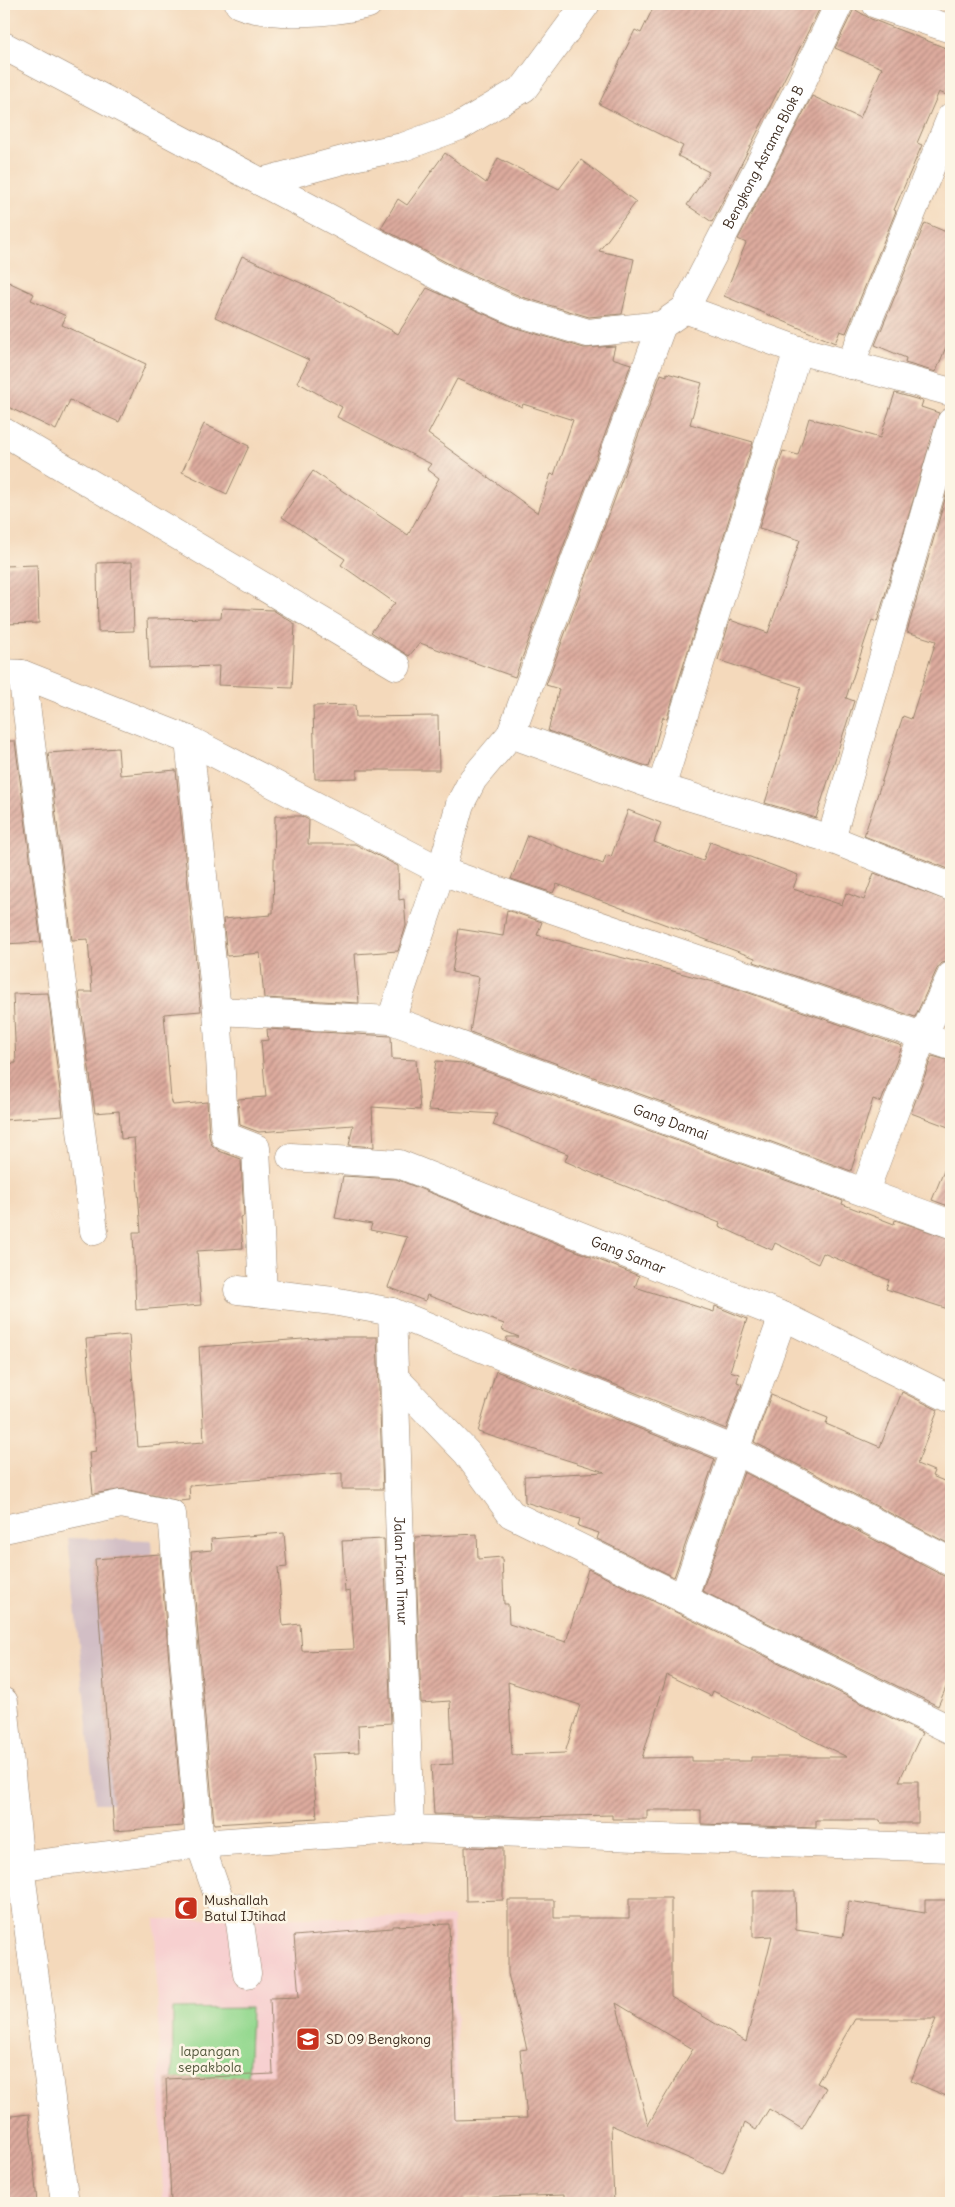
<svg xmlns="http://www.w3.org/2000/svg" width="955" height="2207" viewBox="0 0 955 2207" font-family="Delius,sans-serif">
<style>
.built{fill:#f7d0d0}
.industrial{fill:#d2bec5}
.park{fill:#96d991;stroke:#688258}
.building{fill:url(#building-hatch);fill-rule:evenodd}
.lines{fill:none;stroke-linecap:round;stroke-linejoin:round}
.minor-casing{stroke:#98826c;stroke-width:29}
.minor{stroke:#fff;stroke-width:28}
.labels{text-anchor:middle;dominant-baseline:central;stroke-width:5;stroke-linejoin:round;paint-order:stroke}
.street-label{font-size:14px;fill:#3b2a1e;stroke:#fcf5e5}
.poi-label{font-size:14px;fill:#3b2a1e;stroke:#fcf5e5;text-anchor:start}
.park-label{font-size:14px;fill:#52563b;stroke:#fcf5e5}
</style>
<defs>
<pattern id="building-hatch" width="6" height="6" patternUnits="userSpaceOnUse" patternTransform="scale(1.25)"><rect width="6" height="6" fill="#ddab9e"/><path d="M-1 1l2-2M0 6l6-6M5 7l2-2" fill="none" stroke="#b48b80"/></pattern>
</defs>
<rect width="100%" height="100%" fill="#fcf5e5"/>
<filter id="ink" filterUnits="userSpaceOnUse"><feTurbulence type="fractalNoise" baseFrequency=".02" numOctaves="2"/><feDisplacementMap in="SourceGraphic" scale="10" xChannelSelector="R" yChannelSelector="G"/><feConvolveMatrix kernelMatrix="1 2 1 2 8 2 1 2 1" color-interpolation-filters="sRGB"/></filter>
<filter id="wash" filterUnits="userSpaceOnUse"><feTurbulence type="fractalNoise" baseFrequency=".0096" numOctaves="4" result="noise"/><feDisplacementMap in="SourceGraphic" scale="20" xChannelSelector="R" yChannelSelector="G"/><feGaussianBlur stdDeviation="1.12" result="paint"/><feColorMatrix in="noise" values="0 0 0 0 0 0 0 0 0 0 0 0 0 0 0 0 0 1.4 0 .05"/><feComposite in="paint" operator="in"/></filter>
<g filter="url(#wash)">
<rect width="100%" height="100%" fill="#f4d9bb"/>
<path class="built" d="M 453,1917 L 460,2159 L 372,2164 L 370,2203 L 163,2203 L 155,1919 Z"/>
<path class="industrial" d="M 68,1538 L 151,1540 L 168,1803 L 95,1803 Z"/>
<path class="park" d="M 251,2008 L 243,2197 L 172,2186 L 173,2009 Z"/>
<g id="blocks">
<g class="building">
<path d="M 655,4 L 822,4 L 712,222 L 687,205 L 709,172 L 678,156 L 683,146 L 599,104 L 635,30 L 641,33 Z"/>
<path d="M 854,9 L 871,19 L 951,50 L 951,97 L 939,92 L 917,143 L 922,145 L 894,210 L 896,211 L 846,333 L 840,331 L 835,343 L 724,296 L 746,243 L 738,239 L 812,96 L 860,118 L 882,68 L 835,48 Z"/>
<path d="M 445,153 L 486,183 L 498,158 L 559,189 L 581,160 L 636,202 L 599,251 L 634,259 L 622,314 L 589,317 L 522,297 L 457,268 L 381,228 L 398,199 L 407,205 Z"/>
<path d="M 925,223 L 951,234 L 951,334 L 936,372 L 905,363 L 906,358 L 875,345 Z"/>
<path d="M 242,256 L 338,300 L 398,334 L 427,288 L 513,327 L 584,348 L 615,346 L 612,358 L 631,364 L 515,677 L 420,643 L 409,656 L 371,632 L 395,603 L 341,565 L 345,559 L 282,517 L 313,471 L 408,535 L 439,478 L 427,469 L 431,464 L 337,417 L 342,407 L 297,382 L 309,360 L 215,317 ZM 457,379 L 522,407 L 523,404 L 573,420 L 554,475 L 551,474 L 538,513 L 428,434 Z"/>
<path d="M 4,280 L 34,294 L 31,300 L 66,316 L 62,325 L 146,364 L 119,422 L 70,400 L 56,430 L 4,405 Z"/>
<path d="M 667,373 L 702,383 L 690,424 L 753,442 L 667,718 L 663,717 L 649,767 L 548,731 L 559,689 L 546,685 L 661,374 L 667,376 Z"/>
<path d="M 895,393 L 923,401 L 921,407 L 939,413 L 877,622 L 872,620 L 846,698 L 854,701 L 816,818 L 765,803 L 801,687 L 718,660 L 730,620 L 768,633 L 800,540 L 759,528 L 783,451 L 798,455 L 809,418 L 880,438 Z"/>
<path d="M 204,424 L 249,446 L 227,494 L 182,472 Z"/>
<path d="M 951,478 L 951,870 L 864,836 L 903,716 L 911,719 L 936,641 L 907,632 Z"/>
<path d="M 132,562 L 134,631 L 98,632 L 97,563 Z"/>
<path d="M 37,565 L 39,623 L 4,624 L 4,566 Z"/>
<path d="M 222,608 L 273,610 L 295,624 L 292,688 L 218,685 L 219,666 L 149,668 L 147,619 L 221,618 Z"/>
<path d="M 355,705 L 356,717 L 438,716 L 439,770 L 357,770 L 357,778 L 315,779 L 313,706 Z"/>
<path d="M 4,741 L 15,741 L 41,942 L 4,944 Z"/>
<path d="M 118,748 L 120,775 L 176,770 L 201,1011 L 164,1014 L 171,1099 L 173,1105 L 207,1102 L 209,1137 L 212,1145 L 219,1151 L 241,1159 L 244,1216 L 240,1217 L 243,1248 L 197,1251 L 201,1305 L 136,1310 L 133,1232 L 141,1232 L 134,1138 L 121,1139 L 119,1111 L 95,1113 L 79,992 L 92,992 L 88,939 L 72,940 L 48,753 Z"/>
<path d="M 628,810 L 661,823 L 654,842 L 703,861 L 710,842 L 798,875 L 793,889 L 842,905 L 846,893 L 864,900 L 874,873 L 951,902 L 951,961 L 942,963 L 937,969 L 915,1017 L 754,962 L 755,958 L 557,884 L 553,893 L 511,879 L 528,835 L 603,864 L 606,855 L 611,857 Z"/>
<path d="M 275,816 L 301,816 L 309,820 L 308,844 L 355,844 L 398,866 L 399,900 L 404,899 L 406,926 L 398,951 L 355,954 L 359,1003 L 264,998 L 260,953 L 227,956 L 223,919 L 271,915 L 270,913 L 273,913 Z"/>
<path d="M 507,910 L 542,922 L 537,935 L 729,986 L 902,1046 L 881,1102 L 873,1099 L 851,1171 L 470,1032 L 479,977 L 452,972 L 459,929 L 503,936 Z"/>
<path d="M 48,993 L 63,1116 L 4,1120 L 4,1064 L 16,1063 L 13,994 Z"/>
<path d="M 267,1029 L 391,1036 L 392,1059 L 416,1060 L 420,1110 L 372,1107 L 374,1147 L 349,1145 L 353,1125 L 259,1132 L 240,1125 L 238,1099 L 266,1097 L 261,1041 L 268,1040 Z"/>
<path d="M 932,1056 L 951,1061 L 951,1128 L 911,1113 Z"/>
<path d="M 436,1061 L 463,1063 L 843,1201 L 842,1204 L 894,1224 L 895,1220 L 951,1239 L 951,1310 L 886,1289 L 889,1280 L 823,1253 L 818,1264 L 775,1243 L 772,1250 L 719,1226 L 720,1223 L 594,1174 L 565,1161 L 568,1154 L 493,1125 L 497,1114 L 428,1110 Z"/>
<path d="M 950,1156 L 951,1156 L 951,1207 L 932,1200 Z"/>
<path d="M 343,1176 L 396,1179 L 639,1276 L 635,1287 L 714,1312 L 715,1306 L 747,1319 L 730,1371 L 739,1374 L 737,1382 L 742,1384 L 726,1429 L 506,1341 L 507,1337 L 519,1337 L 502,1330 L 504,1324 L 427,1295 L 425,1301 L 388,1287 L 407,1237 L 370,1230 L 372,1224 L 335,1218 Z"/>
<path d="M 129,1335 L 138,1447 L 204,1442 L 199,1347 L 329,1337 L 377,1337 L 383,1489 L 342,1489 L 342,1473 L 189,1485 L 190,1500 L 179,1501 L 124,1489 L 93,1494 L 89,1452 L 96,1451 L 86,1339 Z"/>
<path d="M 496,1371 L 715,1459 L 674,1577 L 597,1539 L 599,1533 L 578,1526 L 580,1519 L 525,1502 L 524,1476 L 605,1472 L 478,1432 Z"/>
<path d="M 902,1392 L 938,1410 L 917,1464 L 934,1471 L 932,1476 L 951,1484 L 951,1545 L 754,1442 L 771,1395 L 828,1418 L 826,1424 L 880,1447 Z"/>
<path d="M 744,1472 L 944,1576 L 951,1578 L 951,1676 L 938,1706 L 702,1591 Z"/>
<path d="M 284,1533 L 287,1567 L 278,1568 L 283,1626 L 300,1624 L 302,1651 L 354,1649 L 350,1591 L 345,1592 L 342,1541 L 384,1539 L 391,1723 L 358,1725 L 359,1752 L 312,1754 L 317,1818 L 214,1824 L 191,1552 L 212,1550 L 211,1539 Z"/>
<path d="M 477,1534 L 478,1559 L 502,1557 L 504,1604 L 508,1604 L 509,1624 L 566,1642 L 588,1569 L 922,1733 L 899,1781 L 918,1781 L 918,1823 L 881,1823 L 880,1820 L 816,1820 L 816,1828 L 701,1824 L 701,1810 L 647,1810 L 647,1819 L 612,1819 L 612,1815 L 526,1817 L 434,1814 L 431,1765 L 453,1764 L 450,1701 L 421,1703 L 415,1537 ZM 667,1675 L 711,1696 L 713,1691 L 847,1757 L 751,1757 L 751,1761 L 692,1761 L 692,1757 L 642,1758 ZM 508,1682 L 580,1705 L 565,1753 L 512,1755 Z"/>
<path d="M 160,1554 L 183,1826 L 114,1831 L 95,1559 Z"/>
<path d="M 465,1847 L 503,1848 L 503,1900 L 466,1901 Z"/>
<path d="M 753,1891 L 795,1891 L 796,1930 L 843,1937 L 849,1901 L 925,1913 L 925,1900 L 951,1900 L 951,2098 L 911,2081 L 936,2019 L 855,2019 L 817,2083 L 826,2088 L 802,2129 L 769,2109 L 756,2130 L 745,2123 L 723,2173 L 611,2125 L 614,2203 L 564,2203 L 564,2195 L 466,2198 L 466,2203 L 171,2203 L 166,2079 L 273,2074 L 270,1998 L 299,1997 L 294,1936 L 392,1928 L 392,1926 L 449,1924 L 455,2120 L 527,2118 L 520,2050 L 527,2049 L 508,1974 L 508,1900 L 554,1900 L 554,1918 L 629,1918 L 629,1898 L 671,1898 L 671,1997 L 746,2042 L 772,1936 L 753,1937 ZM 616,2003 L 693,2049 L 648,2125 Z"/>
<path d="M 29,2114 L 37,2203 L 4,2203 L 4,2117 Z"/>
</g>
</g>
</g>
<g filter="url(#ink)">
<use href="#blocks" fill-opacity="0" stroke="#98826c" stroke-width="1"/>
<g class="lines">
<g class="minor-casing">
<g id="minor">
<path d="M 239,4 C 273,18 333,12 368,4"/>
<path d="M 876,4 L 951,29"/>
<path d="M 4,46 L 261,182 L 358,156 L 403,147 L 460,126 L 524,88 L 586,4"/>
<path d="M 261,182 L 450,282 L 517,312 L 588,333 L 662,325 L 685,309 L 798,350 L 951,392"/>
<path id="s1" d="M 685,309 L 800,86 L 839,4"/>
<path d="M 850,365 L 951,117"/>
<path d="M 4,432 L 397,666"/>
<path d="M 4,673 L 22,674 L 189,740 L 441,871 L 951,1046"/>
<path d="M 22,674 L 94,1231"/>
<path d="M 511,734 L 662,325"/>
<path d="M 189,740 L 217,1011 L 225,1136 L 256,1148 L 263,1293"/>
<path d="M 661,788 L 798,350"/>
<path d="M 831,839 L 951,422"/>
<path id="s2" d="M 217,1011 L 391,1020 L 951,1224"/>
<path d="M 391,1020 L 441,871 L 460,804 L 473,779 L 511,734 L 661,788 L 831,839 L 951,887"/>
<path id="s3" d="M 291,1157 L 399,1164 L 783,1316 L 951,1399"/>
<path d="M 865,1191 L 922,1038 L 951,976"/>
<path d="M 238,1290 L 333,1301 L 392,1312 L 735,1450 L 783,1316"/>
<path id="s4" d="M 392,1312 L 410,1829"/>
<path d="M 395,1378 L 467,1453 L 511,1514 L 951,1730"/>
<path d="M 4,1529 L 121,1504 L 172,1514 L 200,1844 L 221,1904 L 238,1908 L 247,1974"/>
<path d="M 683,1599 L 735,1450 L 951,1562"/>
<path d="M 4,1702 L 20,1866 L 65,2203"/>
<path d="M 4,1868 L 200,1844 L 410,1829 L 951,1848"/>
</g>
</g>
<use href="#minor" class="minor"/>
</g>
</g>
<defs>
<g id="mosque-square" transform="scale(1.25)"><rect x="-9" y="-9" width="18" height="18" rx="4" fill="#c8321e" stroke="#fcf5e5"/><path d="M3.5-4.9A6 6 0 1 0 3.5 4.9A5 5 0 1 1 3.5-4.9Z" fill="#fff"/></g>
<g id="school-square" transform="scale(1.25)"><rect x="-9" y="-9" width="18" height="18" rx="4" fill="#c8321e" stroke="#fcf5e5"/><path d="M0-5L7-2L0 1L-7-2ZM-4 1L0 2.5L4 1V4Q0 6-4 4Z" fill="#fff"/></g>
</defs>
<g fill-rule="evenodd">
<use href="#mosque-square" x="186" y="1908"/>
<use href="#school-square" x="308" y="2039"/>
</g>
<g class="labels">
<g class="street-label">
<text stroke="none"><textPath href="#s1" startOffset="171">Bengkong Asrama Blok B</textPath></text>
<text stroke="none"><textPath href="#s2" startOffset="472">Gang Damai</textPath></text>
<text stroke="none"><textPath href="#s3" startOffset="355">Gang Samar</textPath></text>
<text stroke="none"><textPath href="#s4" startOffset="259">Jalan Irian Timur</textPath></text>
</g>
<g class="poi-label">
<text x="204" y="1900">Mushallah<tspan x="204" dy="16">Batul IJtihad</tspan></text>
<text x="326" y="2039">SD 09 Bengkong</text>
</g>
<g class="park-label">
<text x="210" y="2051">lapangan<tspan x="210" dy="16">sepakbola</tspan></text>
</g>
</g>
<rect width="955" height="2207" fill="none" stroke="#fcf5e5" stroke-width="20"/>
</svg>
